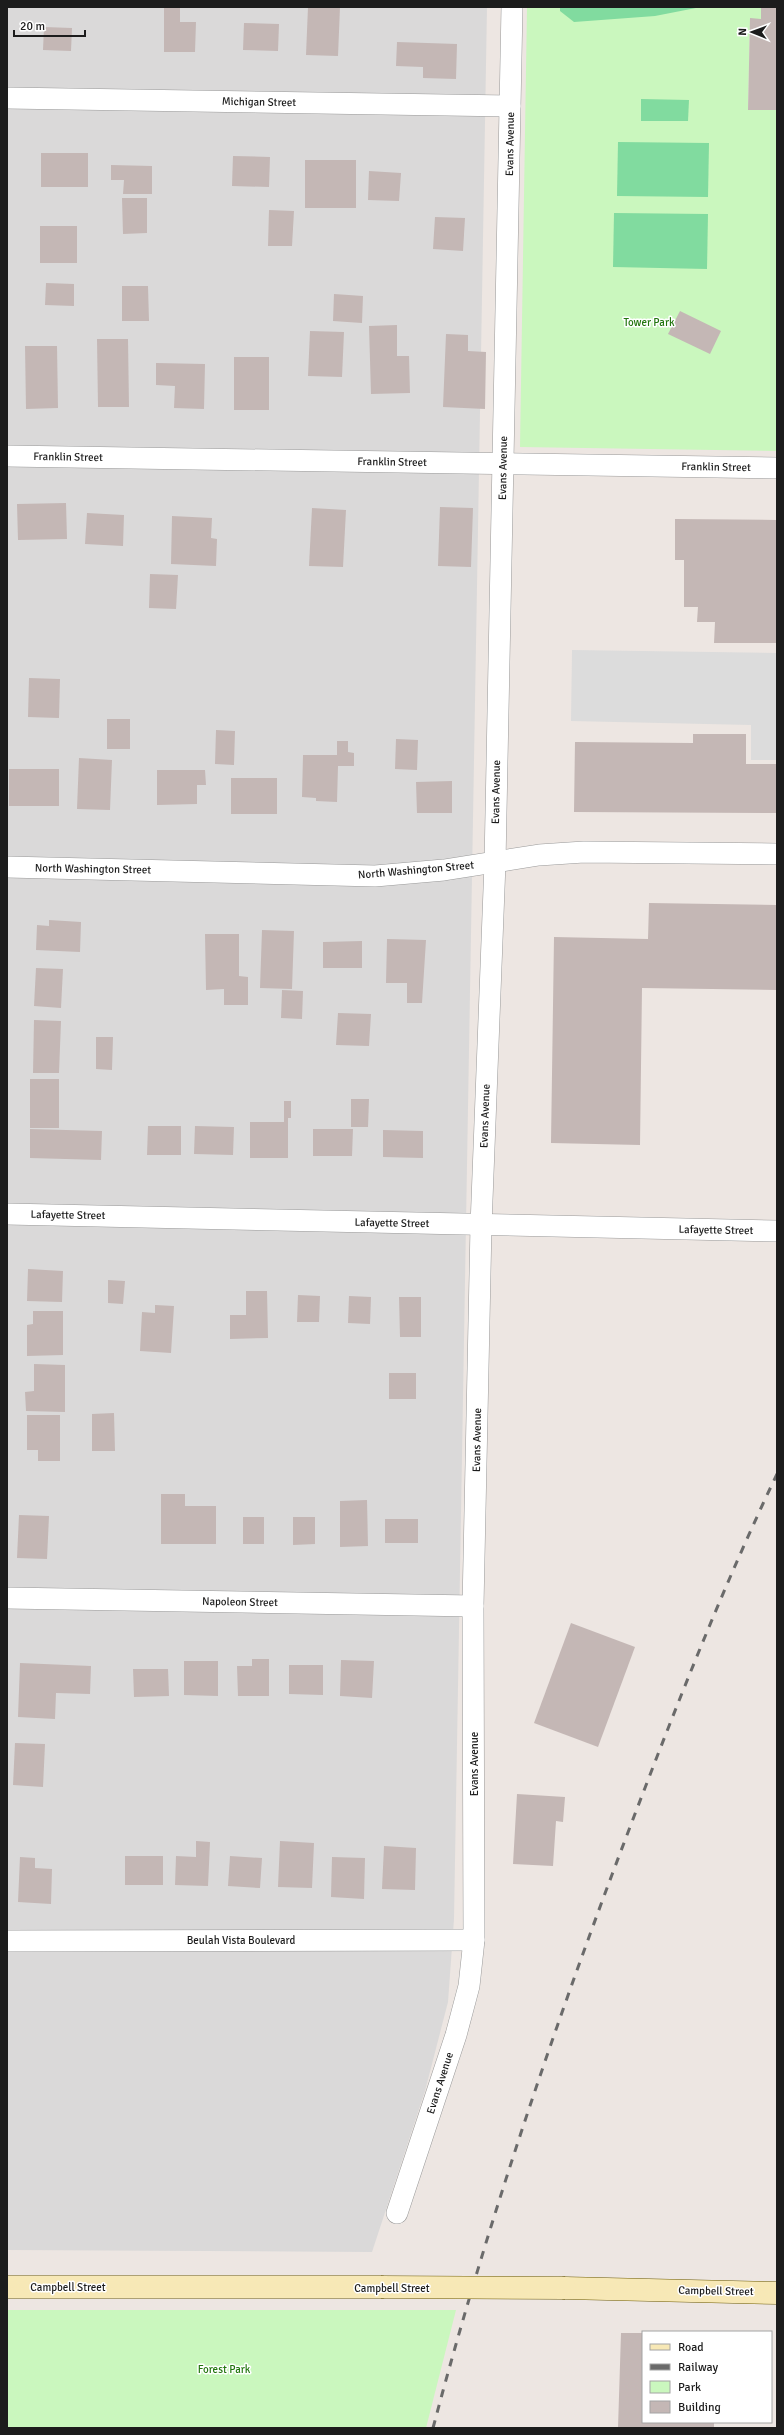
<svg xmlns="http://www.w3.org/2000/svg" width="784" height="2435" viewBox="0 0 784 2435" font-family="Signika,sans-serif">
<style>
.residential{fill:#dad9d9}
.park{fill:#caf7be}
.pitch{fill:#81db9f}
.parking{fill:#dcdcdc}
.building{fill:#c4b7b5}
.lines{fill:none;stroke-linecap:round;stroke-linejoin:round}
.minor-casing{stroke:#999;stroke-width:22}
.secondary-casing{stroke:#6e5d08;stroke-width:23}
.minor{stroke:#fff;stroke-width:21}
.secondary{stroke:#f7e8b6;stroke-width:22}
.rail{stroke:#6a6a6a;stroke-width:3;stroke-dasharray:8 8;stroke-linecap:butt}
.secondary-bridge-casing{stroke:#6e5d08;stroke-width:23;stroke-linecap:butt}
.secondary-bridge{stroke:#f7e8b6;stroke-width:22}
.labels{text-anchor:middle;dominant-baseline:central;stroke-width:3;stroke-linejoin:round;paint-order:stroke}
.street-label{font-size:11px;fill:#1c1c1c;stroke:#fff}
.park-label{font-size:11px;fill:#22760e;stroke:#fff}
</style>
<rect width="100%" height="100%" fill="#ede6e2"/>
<path class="residential" d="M 7,7 L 487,7 L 454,1919 L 448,2002 L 425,2091 L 372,2252 L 7,2250 Z"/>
<g class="park">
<path d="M 527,7 L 761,7 L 761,19 L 750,19 L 748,109 L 777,110 L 777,451 L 520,447 Z"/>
<path d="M 7,2310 L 456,2310 L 426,2428 L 7,2428 Z"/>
</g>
<g class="pitch">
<path d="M 560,7 L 701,7 L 655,16 L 574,22 L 560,11 Z"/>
<path d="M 641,99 L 689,100 L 688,121 L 641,121 Z"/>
<path d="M 618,142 L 709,143 L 708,197 L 617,196 Z"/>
<path d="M 614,213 L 708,214 L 707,269 L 613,267 Z"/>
</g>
<path class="parking" d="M 572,650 L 777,653 L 777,760 L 751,760 L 751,725 L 571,721 Z"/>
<g class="building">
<path d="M 164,7 L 180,7 L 180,22 L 196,22 L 195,52 L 164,52 Z"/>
<path d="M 308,7 L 340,7 L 338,56 L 306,55 Z"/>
<path d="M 761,7 L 777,7 L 777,110 L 748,110 L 750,18 L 761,19 Z"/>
<path d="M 244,23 L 279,24 L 278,51 L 243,50 Z"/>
<path d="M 44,27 L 72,28 L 71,51 L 43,50 Z"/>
<path d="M 397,42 L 457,44 L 456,79 L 423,78 L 423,67 L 396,66 Z"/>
<rect x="41" y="153" width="47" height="34"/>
<path d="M 233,156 L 270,157 L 269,187 L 232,186 Z"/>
<rect x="305" y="160" width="51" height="48"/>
<path d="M 111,165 L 152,166 L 152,194 L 123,194 L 124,180 L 111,180 Z"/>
<path d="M 369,171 L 401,173 L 399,201 L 368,200 Z"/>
<path d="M 122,198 L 147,198 L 147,233 L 123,234 Z"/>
<path d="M 269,210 L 294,211 L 292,246 L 268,246 Z"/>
<path d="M 435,217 L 465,218 L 463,251 L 433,249 Z"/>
<rect x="40" y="226" width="37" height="37"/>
<path d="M 46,283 L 74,284 L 74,306 L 45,305 Z"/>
<path d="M 122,286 L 148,286 L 149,321 L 122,321 Z"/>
<path d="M 334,294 L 363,296 L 362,323 L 333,321 Z"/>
<path d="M 680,311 L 721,331 L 710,354 L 668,334 Z"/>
<path d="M 397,325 L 397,356 L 409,356 L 410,393 L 371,394 L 369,326 Z"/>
<path d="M 310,331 L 344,332 L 342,377 L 308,376 Z"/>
<path d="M 446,334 L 468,335 L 468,351 L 486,352 L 485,409 L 443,407 Z"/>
<path d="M 97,339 L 128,339 L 129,407 L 98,407 Z"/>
<path d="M 25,346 L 57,346 L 58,408 L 26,409 Z"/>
<rect x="234" y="357" width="35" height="53"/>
<path d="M 156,363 L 205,364 L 204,409 L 174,408 L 175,386 L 156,385 Z"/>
<path d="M 66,503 L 67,539 L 18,540 L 17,504 Z"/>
<path d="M 440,507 L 473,508 L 471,567 L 438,566 Z"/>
<path d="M 312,508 L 346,510 L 343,567 L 309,566 Z"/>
<path d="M 87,513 L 124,515 L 123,546 L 85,544 Z"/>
<path d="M 172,516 L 212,518 L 211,538 L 217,539 L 216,566 L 171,564 Z"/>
<path d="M 675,519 L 777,520 L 777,643 L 714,643 L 715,622 L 697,622 L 698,607 L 684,607 L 684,560 L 675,560 Z"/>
<path d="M 150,574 L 178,575 L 176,609 L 149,608 Z"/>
<path d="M 29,678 L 60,679 L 59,718 L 28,717 Z"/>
<rect x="107" y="719" width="23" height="30"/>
<path d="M 216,730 L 235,731 L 234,765 L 215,764 Z"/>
<path d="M 693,734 L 746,734 L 746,764 L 777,764 L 777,813 L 574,812 L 575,742 L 693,743 Z"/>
<path d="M 396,739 L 418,740 L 417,770 L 395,769 Z"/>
<path d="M 337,741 L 348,741 L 348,752 L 354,753 L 354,766 L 338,766 L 337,802 L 316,801 L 316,798 L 302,797 L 303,755 L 337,755 Z"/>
<path d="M 79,758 L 112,760 L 110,810 L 77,809 Z"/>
<rect x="9" y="769" width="50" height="37"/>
<path d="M 157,770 L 205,770 L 206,785 L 197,785 L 197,804 L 157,805 Z"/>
<rect x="231" y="778" width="46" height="36"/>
<path d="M 452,781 L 452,813 L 417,813 L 416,782 Z"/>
<path d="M 649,903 L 777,905 L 777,990 L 642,988 L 640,1145 L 551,1143 L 554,937 L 648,939 Z"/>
<path d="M 49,920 L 81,922 L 80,952 L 36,950 L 37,925 L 49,926 Z"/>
<path d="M 262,930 L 294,931 L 292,989 L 260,988 Z"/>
<path d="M 205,934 L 239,934 L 239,976 L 248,977 L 248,1005 L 224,1005 L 224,989 L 206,990 Z"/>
<path d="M 387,939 L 426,940 L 422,1003 L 407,1003 L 407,983 L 386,983 Z"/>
<path d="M 362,941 L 362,968 L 323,968 L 323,942 Z"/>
<path d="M 36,968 L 63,969 L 61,1008 L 34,1006 Z"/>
<path d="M 282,990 L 303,991 L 302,1019 L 281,1018 Z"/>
<path d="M 338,1013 L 371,1014 L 369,1046 L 336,1045 Z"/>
<path d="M 34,1020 L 61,1021 L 59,1073 L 33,1073 Z"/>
<path d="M 96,1037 L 113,1037 L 112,1070 L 96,1069 Z"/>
<rect x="30" y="1079" width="29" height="49"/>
<path d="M 351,1099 L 369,1099 L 368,1127 L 351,1127 Z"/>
<path d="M 284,1101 L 291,1101 L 291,1118 L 288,1118 L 288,1158 L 250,1158 L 250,1122 L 284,1122 Z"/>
<path d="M 148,1126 L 181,1126 L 181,1155 L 147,1155 Z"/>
<path d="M 195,1126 L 234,1127 L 233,1155 L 194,1154 Z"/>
<path d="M 30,1129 L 102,1131 L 101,1160 L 30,1158 Z"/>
<path d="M 313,1129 L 353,1129 L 352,1156 L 313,1156 Z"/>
<path d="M 383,1130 L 423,1131 L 423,1158 L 383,1157 Z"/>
<path d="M 28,1269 L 63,1271 L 62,1302 L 27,1301 Z"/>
<path d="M 108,1280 L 125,1281 L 123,1304 L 108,1303 Z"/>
<path d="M 246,1291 L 267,1291 L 268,1338 L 230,1339 L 230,1315 L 246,1315 Z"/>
<path d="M 298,1295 L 320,1296 L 319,1322 L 297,1322 Z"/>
<path d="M 349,1296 L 371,1297 L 370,1324 L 348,1323 Z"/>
<path d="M 399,1297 L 421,1297 L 421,1337 L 400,1337 Z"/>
<path d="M 155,1305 L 174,1306 L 171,1353 L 140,1351 L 142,1312 L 155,1313 Z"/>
<path d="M 33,1311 L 63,1311 L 63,1355 L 27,1356 L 27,1325 L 33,1324 Z"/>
<path d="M 34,1364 L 65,1365 L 65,1412 L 26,1411 L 25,1392 L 34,1391 Z"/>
<rect x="389" y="1373" width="27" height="26"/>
<path d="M 114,1413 L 115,1451 L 92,1451 L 92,1414 Z"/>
<path d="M 27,1415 L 60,1415 L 60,1461 L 38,1461 L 38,1450 L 27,1450 Z"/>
<path d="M 161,1494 L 185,1494 L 185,1506 L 216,1506 L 216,1544 L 161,1544 Z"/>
<path d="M 367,1500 L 368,1546 L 340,1547 L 340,1501 Z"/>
<path d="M 19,1515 L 49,1516 L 47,1559 L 17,1558 Z"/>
<rect x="243" y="1517" width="21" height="27"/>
<path d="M 293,1517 L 315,1517 L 315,1544 L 293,1545 Z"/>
<rect x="385" y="1519" width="33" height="24"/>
<path d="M 571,1623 L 635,1647 L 598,1747 L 534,1723 Z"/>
<path d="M 252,1659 L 269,1659 L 269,1696 L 238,1696 L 237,1666 L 252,1666 Z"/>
<path d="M 341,1660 L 374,1661 L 372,1698 L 340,1696 Z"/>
<path d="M 184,1661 L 218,1661 L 218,1696 L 184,1695 Z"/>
<path d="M 20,1663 L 91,1666 L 90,1694 L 56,1693 L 55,1719 L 18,1717 Z"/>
<path d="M 289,1665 L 323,1665 L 323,1695 L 289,1694 Z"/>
<path d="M 133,1669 L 168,1669 L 169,1696 L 134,1697 Z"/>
<path d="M 15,1743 L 45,1744 L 43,1787 L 13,1785 Z"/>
<path d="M 517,1794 L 565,1797 L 563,1822 L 556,1821 L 553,1866 L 513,1864 Z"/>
<path d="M 196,1841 L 210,1842 L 208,1886 L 175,1885 L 176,1856 L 196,1857 Z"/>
<path d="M 280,1841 L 314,1843 L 312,1888 L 278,1887 Z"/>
<path d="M 384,1846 L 416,1848 L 415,1890 L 382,1889 Z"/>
<rect x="125" y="1856" width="38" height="29"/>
<path d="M 230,1856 L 262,1858 L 260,1888 L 228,1886 Z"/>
<path d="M 20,1857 L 35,1858 L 35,1868 L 52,1869 L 51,1904 L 18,1902 Z"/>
<path d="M 332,1857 L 365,1858 L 364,1899 L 331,1897 Z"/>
<path d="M 621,2333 L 643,2333 L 643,2422 L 714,2422 L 714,2428 L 618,2428 Z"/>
</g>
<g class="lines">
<g class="minor-casing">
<g id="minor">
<path d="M 7,98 L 510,106"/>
<path d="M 7,456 L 777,468"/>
<path d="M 7,867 L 375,876 L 444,870 L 539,855 L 584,852 L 777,854"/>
<path d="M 7,1214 L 777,1231"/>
<path d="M 7,1598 L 473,1606"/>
<path d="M 7,1941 L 474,1940"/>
<path d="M 397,2213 L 456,2035 L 469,1986 L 474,1940 L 473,1606 L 481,1226 L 495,863 L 512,7"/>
</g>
</g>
<g class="secondary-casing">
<g id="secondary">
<path d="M 7,2287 L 381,2287"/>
<path d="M 565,2288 L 777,2293"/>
</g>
</g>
<use href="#minor" class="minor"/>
<use href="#secondary" class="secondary"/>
<path class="rail" d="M 433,2428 C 487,2224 555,2024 630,1827 C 675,1709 722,1589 777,1474"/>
<g class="secondary-bridge-casing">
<path id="secondary-bridge" d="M 381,2287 L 565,2288"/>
</g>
<use href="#secondary-bridge" class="secondary-bridge"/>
</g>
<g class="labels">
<g class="street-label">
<text transform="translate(259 102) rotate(1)">Michigan Street</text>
<text transform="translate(510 144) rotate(-89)">Evans Avenue</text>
<text transform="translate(68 457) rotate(1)">Franklin Street</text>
<text transform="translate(392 462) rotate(1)">Franklin Street</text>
<text transform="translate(716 467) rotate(1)">Franklin Street</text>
<text transform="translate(503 468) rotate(-89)">Evans Avenue</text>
<text transform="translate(496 792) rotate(-89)">Evans Avenue</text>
<text transform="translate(93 869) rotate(1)">North Washington Street</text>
<text transform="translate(416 870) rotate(-5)">North Washington Street</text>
<text transform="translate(485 1116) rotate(-88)">Evans Avenue</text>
<text transform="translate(68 1215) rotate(1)">Lafayette Street</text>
<text transform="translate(392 1223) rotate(1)">Lafayette Street</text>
<text transform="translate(716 1230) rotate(1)">Lafayette Street</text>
<text transform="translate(477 1440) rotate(-89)">Evans Avenue</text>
<text transform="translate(240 1602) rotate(1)">Napoleon Street</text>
<text transform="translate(474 1764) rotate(-90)">Evans Avenue</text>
<text x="241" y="1940">Beulah Vista Boulevard</text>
<text transform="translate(440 2083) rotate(-72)">Evans Avenue</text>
<text x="68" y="2287">Campbell Street</text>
<text x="392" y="2288">Campbell Street</text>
<text transform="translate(716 2291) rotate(1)">Campbell Street</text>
</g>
<g class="park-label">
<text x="649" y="322">Tower Park</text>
<text x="224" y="2369">Forest Park</text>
</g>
</g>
<rect width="784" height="2435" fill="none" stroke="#1c1c1c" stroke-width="16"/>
<rect x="642" y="2331" width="130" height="92" fill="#ffffff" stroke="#a4a4a4"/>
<rect x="650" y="2344" width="20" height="6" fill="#f7e8b6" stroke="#a4a4a4"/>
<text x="678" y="2351" font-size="12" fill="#1c1c1c">Road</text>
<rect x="650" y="2364" width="20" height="6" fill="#6a6a6a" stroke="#a4a4a4"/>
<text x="678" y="2371" font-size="12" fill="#1c1c1c">Railway</text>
<rect x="650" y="2381" width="20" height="12" fill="#caf7be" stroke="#a4a4a4"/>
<text x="678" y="2391" font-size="12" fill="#1c1c1c">Park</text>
<rect x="650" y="2401" width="20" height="12" fill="#c4b7b5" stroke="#a4a4a4"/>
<text x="678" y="2411" font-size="12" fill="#1c1c1c">Building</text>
<g transform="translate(752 32) rotate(271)" stroke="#ffffff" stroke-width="3" paint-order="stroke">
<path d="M0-3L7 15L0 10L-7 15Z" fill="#1c1c1c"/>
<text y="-6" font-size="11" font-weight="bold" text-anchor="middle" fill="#1c1c1c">N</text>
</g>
<path d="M14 30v6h71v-6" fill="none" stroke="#1c1c1c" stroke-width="2"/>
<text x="20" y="30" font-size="12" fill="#1c1c1c" stroke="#ffffff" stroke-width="3" paint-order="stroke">20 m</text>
</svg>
